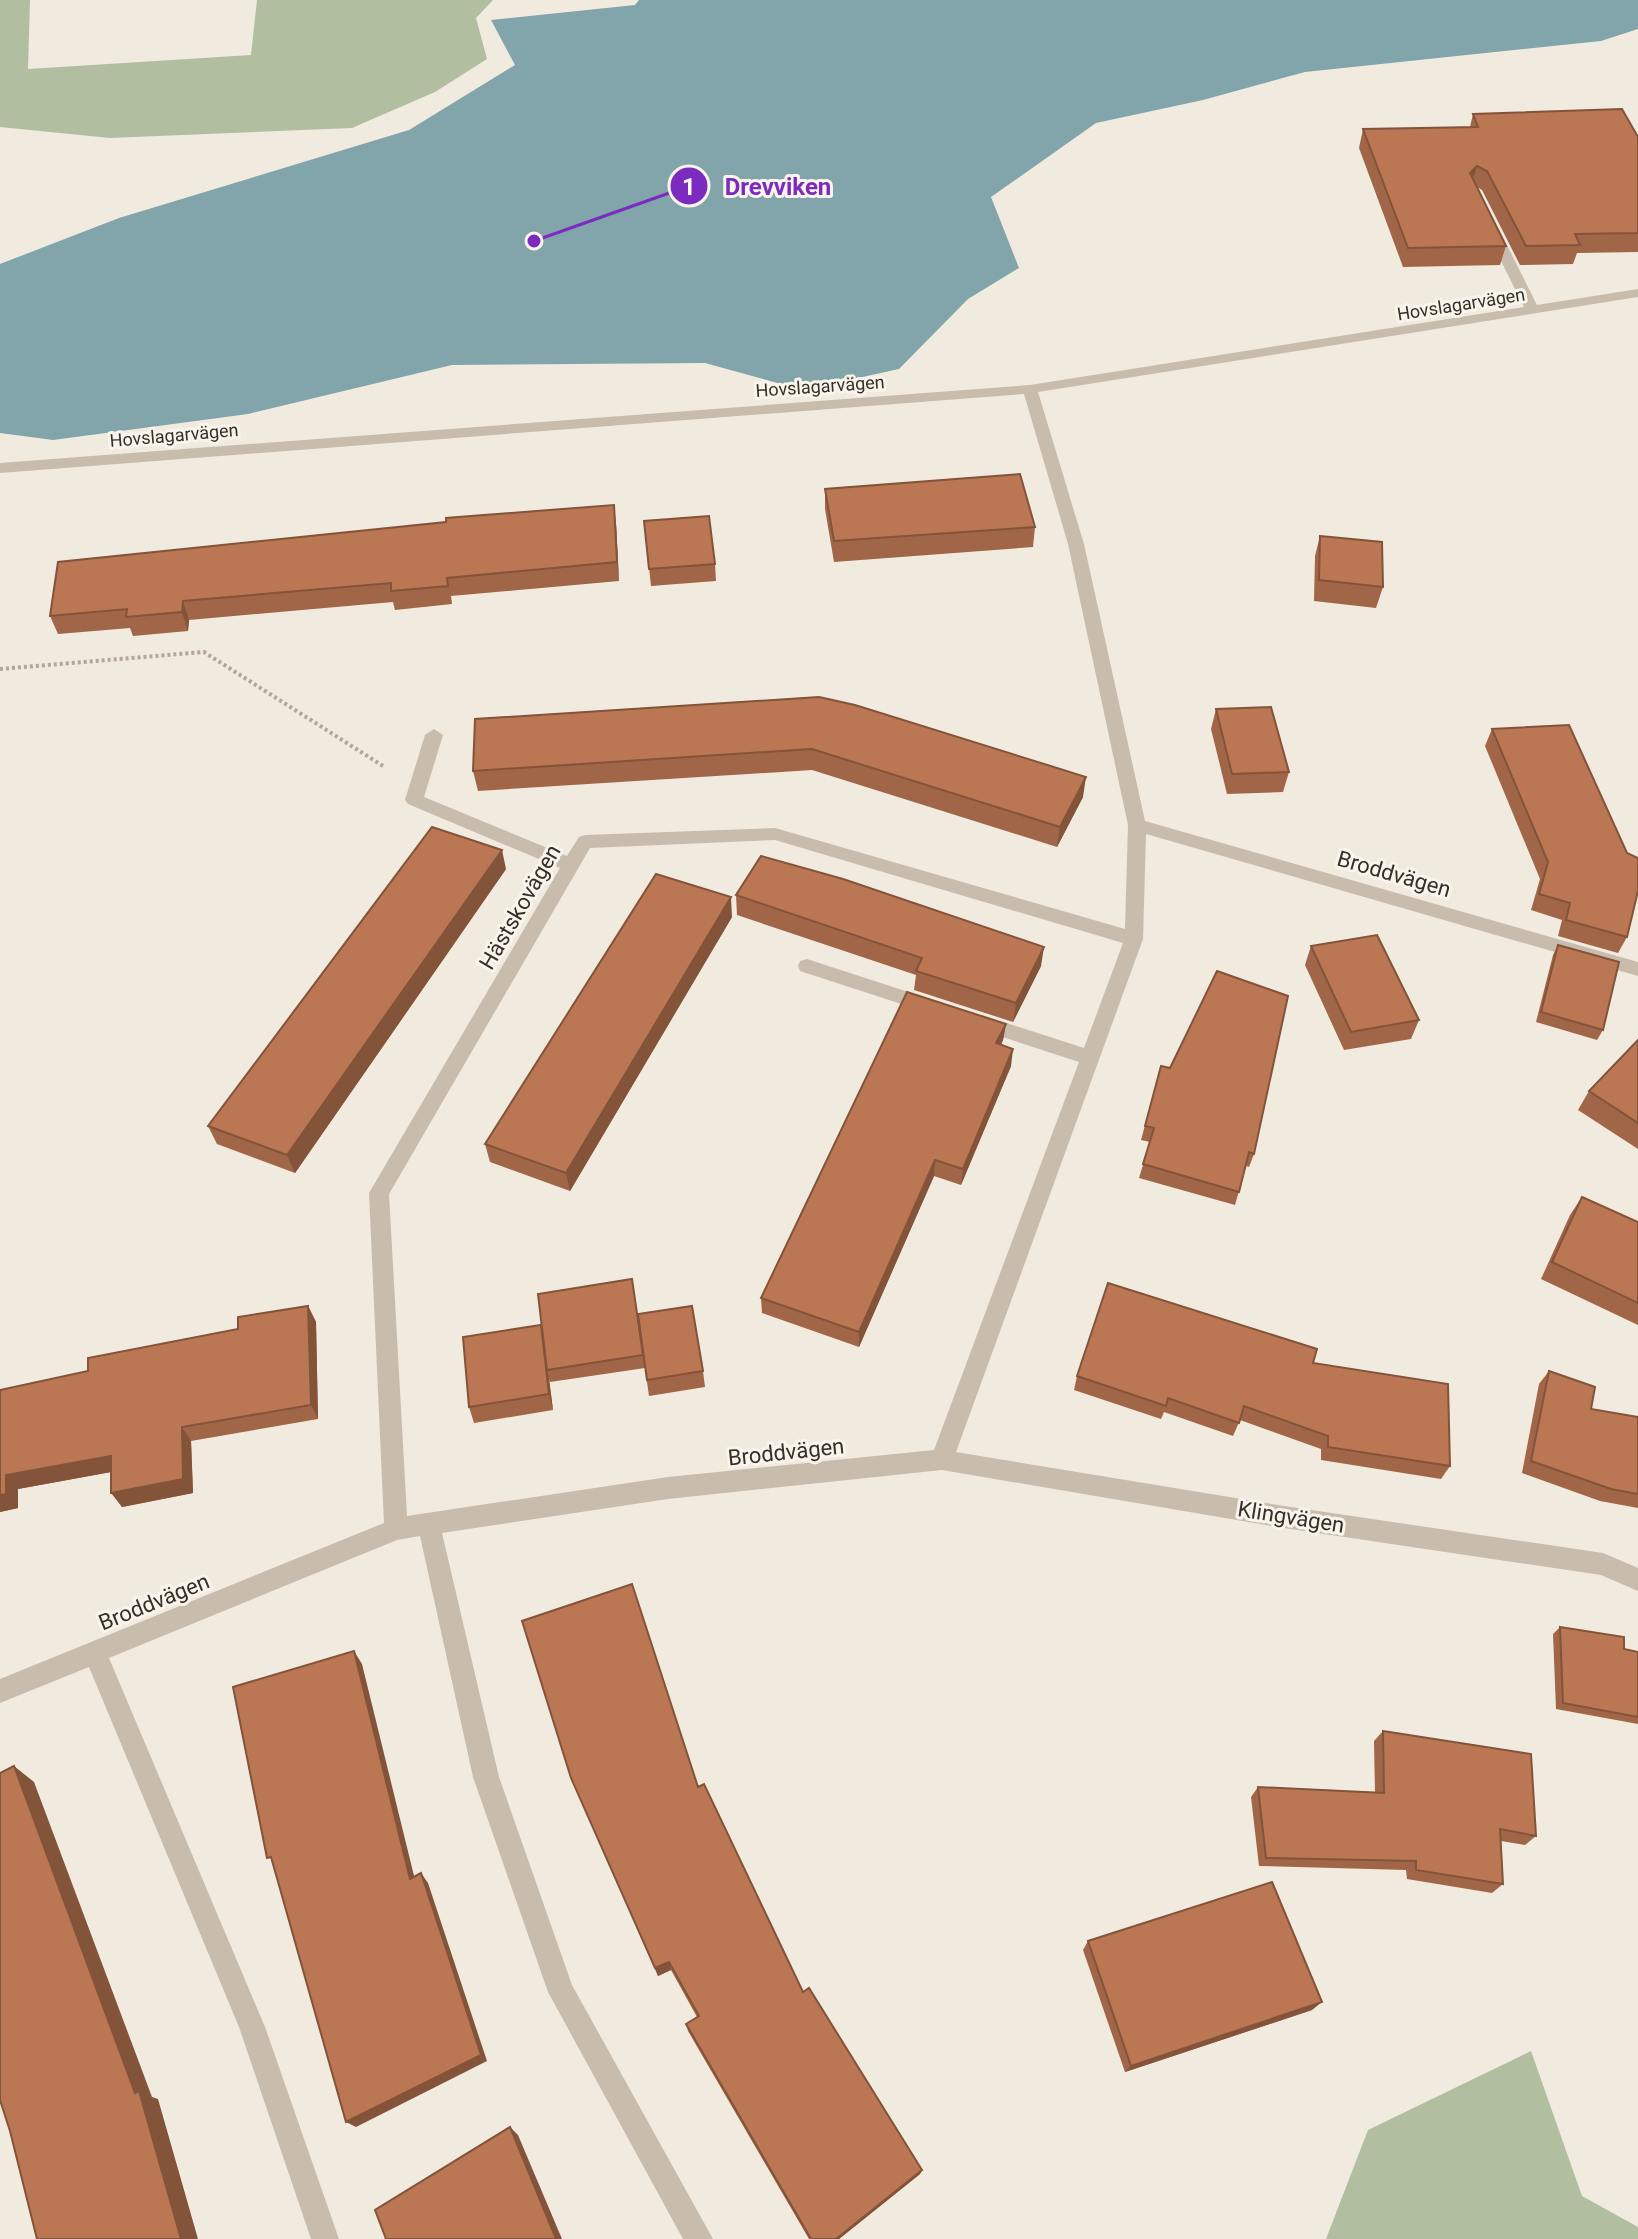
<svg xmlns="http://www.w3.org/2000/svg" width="1638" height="2239" viewBox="0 0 1638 2239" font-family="Roboto,sans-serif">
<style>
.green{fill:#b1bfa0}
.water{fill:#81a5ab}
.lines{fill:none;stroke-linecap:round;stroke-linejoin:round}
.path{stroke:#b4a696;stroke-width:4;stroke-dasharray:3 3;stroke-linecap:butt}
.minor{fill:#c8bcac;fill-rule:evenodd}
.wall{fill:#a16647}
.shaded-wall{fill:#83533a}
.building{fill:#bb7753;stroke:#83533a;stroke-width:2}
.labels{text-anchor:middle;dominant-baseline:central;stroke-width:6;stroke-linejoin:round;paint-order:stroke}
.far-street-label{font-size:18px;fill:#37302a;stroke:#f9f4ec}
.street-label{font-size:22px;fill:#37302a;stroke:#f9f4ec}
.leader{fill:none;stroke:#7b2cbf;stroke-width:3}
.callout-dot{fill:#7b2cbf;stroke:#f9f4ec;stroke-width:3}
.mark-label{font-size:24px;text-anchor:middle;font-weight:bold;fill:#fff}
.callout-label{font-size:24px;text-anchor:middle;font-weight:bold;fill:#7b2cbf;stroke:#f9f4ec;stroke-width:6;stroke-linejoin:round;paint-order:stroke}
</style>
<rect width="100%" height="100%" fill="#f1eadf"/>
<g class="green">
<path d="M 0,0 L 30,0 L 28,69 L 251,55 L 257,0 L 493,0 L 476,18 L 487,59 L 435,92 L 352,128 L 110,138 L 0,127 Z"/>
<path d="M 1531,2051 L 1582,2196 L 1638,2227 L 1638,2239 L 1326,2239 L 1368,2130 Z"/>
</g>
<path class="water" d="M 639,0 L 1638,0 L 1638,29 L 1601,41 L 1305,72 L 1203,100 L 1096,123 L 991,197 L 1019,268 L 968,299 L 899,369 L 803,390 L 705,363 L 452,365 L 248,414 L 53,440 L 0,433 L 0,264 L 119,218 L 409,130 L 515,65 L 491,20 L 635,5 Z"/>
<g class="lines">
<path class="path" d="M 0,669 L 204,652 L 383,766"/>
<g class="minor">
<path d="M 1492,225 L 1499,229 L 1537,305 L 1638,289 L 1638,297 L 1038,392 L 1084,544 L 1145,821 L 1638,962 L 1638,976 L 1146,834 L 1143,939 L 956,1452 L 1284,1506 L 1603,1553 L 1638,1568 L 1638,1591 L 1601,1575 L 1284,1528 L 942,1470 L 668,1499 L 442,1533 L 499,1777 L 572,1985 L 713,2239 L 683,2239 L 548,1992 L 473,1777 L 420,1536 L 397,1540 L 109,1658 L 265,2027 L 339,2239 L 311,2239 L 239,2027 L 89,1667 L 0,1703 L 0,1679 L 384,1523 L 369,1193 L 560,868 L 408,804 L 405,800 L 425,735 L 434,729 L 443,735 L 424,797 L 567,856 L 579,837 L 585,835 L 775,828 L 1125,929 L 1128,825 L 1068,544 L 1024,394 L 0,473 L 0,463 L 1030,385 L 1524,307 L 1485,229 ZM 775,840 L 1123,943 L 1084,1048 L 982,1015 L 975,1018 L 972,1023 L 975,1028 L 1079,1062 L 934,1450 L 668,1477 L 407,1516 L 389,1194 L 590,848 Z"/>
<path d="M 807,959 L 936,1001 L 939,1006 L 936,1011 L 929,1013 L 800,971 L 798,966 L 800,961 Z"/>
</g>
</g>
<g class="wall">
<path d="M 1473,114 L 1638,137 L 1638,252 L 1577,253 L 1573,264 L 1520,265 L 1482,190 L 1477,187 L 1506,246 L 1500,265 L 1403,267 L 1359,148 L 1363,129 L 1470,127 Z"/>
<path d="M 825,489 L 1035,527 L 1033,547 L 834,562 L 825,509 Z"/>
<path d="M 644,521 L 715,564 L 716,581 L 651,586 Z"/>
<path d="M 616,524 L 619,581 L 451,596 L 452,604 L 395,610 L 393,602 L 189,620 L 188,631 L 133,636 L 130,628 L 58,634 L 50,616 Z"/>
<path d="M 1320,536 L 1383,587 L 1376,608 L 1314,601 L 1315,556 Z"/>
<path d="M 819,697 L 1083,797 L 1057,847 L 812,770 L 478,791 L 473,771 Z"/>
<path d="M 1216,709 L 1289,772 L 1283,792 L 1227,794 L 1211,729 Z"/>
<path d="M 1492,729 L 1627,937 L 1618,953 L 1558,936 L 1562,920 L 1531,910 L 1540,879 L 1485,746 Z"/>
<path d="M 506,869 L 295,1173 L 217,1144 L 208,1126 Z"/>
<path d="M 736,895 L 1041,966 L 1013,1022 L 914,990 L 916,975 L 737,915 Z"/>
<path d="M 732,917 L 570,1191 L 490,1162 L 485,1144 Z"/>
<path d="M 1558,945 L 1603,1030 L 1597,1040 L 1536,1022 L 1553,955 Z"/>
<path d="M 1311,946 L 1419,1020 L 1411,1039 L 1344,1050 L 1305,965 Z"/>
<path d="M 1006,1024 L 1003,1040 L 1001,1045 L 1011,1066 L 961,1185 L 934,1176 L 859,1347 L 762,1313 L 761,1298 Z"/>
<path d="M 1638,1040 L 1638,1149 L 1578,1110 L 1589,1091 Z"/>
<path d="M 1161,1066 L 1254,1154 L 1249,1167 L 1246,1166 L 1235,1205 L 1139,1178 L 1150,1142 L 1141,1140 Z"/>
<path d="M 1582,1197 L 1638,1222 L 1638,1325 L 1541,1279 L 1570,1215 Z"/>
<path d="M 308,1306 L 316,1322 L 318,1419 L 191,1441 L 193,1493 L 122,1507 L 111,1472 L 18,1489 L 18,1508 L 0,1512 L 88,1371 L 238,1329 Z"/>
<path d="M 638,1314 L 703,1371 L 705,1387 L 649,1396 L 645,1368 L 550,1382 L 549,1379 L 553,1410 L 474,1423 L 469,1407 Z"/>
<path d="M 1313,1363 L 1450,1466 L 1441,1479 L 1321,1460 L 1321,1449 L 1240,1420 L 1233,1436 L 1164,1412 L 1161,1419 L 1074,1390 L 1077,1376 Z"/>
<path d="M 1549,1371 L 1591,1409 L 1638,1417 L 1638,1508 L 1600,1501 L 1522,1473 L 1539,1384 Z"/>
<path d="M 1560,1627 L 1624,1649 L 1638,1652 L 1638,1724 L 1556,1709 L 1553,1634 Z"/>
<path d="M 1383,1731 L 1536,1836 L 1525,1845 L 1501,1841 L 1503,1884 L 1492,1893 L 1407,1879 L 1406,1870 L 1259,1866 L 1251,1797 L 1258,1787 L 1375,1792 L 1374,1741 Z"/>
<path d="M 698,1787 L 803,1992 L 922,2170 L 920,2174 L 839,2239 L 809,2239 L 688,2031 L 686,2024 L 697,2017 L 671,1970 L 658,1976 L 576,1789 Z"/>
<path d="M 1088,1941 L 1312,2010 L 1125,2072 L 1083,1950 Z"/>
</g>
<g class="shaded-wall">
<path d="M 1477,166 L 1471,184 L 1470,173 Z"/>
<path d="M 614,505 L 616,524 L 619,581 L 617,562 Z"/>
<path d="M 183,601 L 189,620 L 188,631 L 182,612 Z"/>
<path d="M 1086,777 L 1083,797 L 1057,847 L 1060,827 Z"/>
<path d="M 502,850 L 506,869 L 295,1173 L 287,1155 Z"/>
<path d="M 731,897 L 732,917 L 570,1191 L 566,1173 Z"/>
<path d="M 1044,947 L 1041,966 L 1013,1022 L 1016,1003 Z"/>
<path d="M 1006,1024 L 1003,1040 L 993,1060 L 996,1043 Z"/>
<path d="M 1013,1049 L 1011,1066 L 961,1185 L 963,1169 Z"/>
<path d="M 935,1160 L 934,1176 L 859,1347 L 859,1332 Z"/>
<path d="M 308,1306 L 316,1322 L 318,1419 L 311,1405 Z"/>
<path d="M 541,1325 L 547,1370 L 549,1379 L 553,1410 L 549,1394 Z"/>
<path d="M 182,1427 L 191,1441 L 193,1493 L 122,1507 L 111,1493 Z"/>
<path d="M 111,1456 L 122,1470 L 18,1489 L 18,1508 L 0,1512 L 0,1495 L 6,1475 Z"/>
<path d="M 354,1651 L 362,1664 L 417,1888 L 410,1879 Z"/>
<path d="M 14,1766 L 34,1782 L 152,2097 L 158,2099 L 198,2239 L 181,2239 Z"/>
<path d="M 421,1873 L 428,1883 L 487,2061 L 356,2127 L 346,2122 Z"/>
<path d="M 669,1962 L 671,1970 L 658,1976 L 655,1968 Z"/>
<path d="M 1322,2002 L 1312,2010 L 1125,2072 L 1131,2066 Z"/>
<path d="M 510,2127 L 518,2135 L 562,2239 L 556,2239 Z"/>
<path d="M 922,2170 L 920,2174 L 839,2239 L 836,2239 Z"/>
</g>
<g class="building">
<path d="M 1622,109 L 1638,137 L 1638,233 L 1575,234 L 1580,245 L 1526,246 L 1487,171 L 1477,166 L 1470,173 L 1506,246 L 1408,248 L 1363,129 L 1478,127 L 1473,114 Z"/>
<path d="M 1020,474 L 1035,527 L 834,541 L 825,489 Z"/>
<path d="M 614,505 L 617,562 L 447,578 L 448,586 L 391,591 L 391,583 L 183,601 L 182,612 L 126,617 L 127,609 L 50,616 L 58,562 L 446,522 L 446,518 Z"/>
<path d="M 709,516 L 715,564 L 649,569 L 644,521 Z"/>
<path d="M 1320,536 L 1382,542 L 1383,587 L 1319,580 Z"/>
<path d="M 819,697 L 855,705 L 1086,777 L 1060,827 L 812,749 L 473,771 L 475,719 Z"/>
<path d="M 1271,707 L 1289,772 L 1232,774 L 1216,709 Z"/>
<path d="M 1569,725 L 1627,853 L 1638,858 L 1638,891 L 1627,937 L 1566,920 L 1570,903 L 1539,894 L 1548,862 L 1492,729 Z"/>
<path d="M 432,827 L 502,850 L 287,1155 L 208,1126 Z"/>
<path d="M 761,856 L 843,879 L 1044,947 L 1016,1003 L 916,971 L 922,958 L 736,895 Z"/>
<path d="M 656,874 L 731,897 L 566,1173 L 485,1144 Z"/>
<path d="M 1377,935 L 1419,1020 L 1351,1032 L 1311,946 Z"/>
<path d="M 1558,945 L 1619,962 L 1603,1030 L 1541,1012 Z"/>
<path d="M 1217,971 L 1288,996 L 1254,1154 L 1249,1152 L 1239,1192 L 1143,1164 L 1154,1128 L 1145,1126 L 1161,1066 L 1170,1068 Z"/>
<path d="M 907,992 L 1006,1024 L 996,1043 L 1013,1049 L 963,1169 L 935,1160 L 859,1332 L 761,1298 Z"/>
<path d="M 1638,1040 L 1638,1123 L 1589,1091 Z"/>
<path d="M 1582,1197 L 1638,1222 L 1638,1303 L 1552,1262 Z"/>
<path d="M 632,1279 L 643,1355 L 547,1370 L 538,1294 Z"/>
<path d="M 1108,1283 L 1317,1349 L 1313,1363 L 1448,1384 L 1450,1466 L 1328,1447 L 1328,1436 L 1244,1406 L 1239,1423 L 1168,1398 L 1166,1406 L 1077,1376 Z"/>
<path d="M 308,1306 L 311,1405 L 182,1427 L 183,1479 L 111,1493 L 111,1456 L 6,1475 L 6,1494 L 0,1495 L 0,1390 L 88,1371 L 88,1358 L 238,1329 L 238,1317 Z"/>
<path d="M 692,1306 L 703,1371 L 647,1380 L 638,1314 Z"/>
<path d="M 541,1325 L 549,1394 L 469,1407 L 463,1337 Z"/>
<path d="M 1549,1371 L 1595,1387 L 1591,1409 L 1638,1417 L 1638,1494 L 1611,1489 L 1531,1461 Z"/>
<path d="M 632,1584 L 698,1787 L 704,1784 L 803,1992 L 809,1988 L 922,2170 L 836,2239 L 811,2239 L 686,2024 L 699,2016 L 669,1962 L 655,1968 L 571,1778 L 522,1621 Z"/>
<path d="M 1560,1627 L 1624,1637 L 1624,1649 L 1638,1652 L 1638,1717 L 1563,1703 Z"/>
<path d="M 354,1651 L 410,1879 L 421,1873 L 481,2055 L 346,2122 L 271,1857 L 267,1858 L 233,1687 Z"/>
<path d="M 1383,1731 L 1531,1754 L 1536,1836 L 1500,1829 L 1503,1884 L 1416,1870 L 1416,1861 L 1266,1858 L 1258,1787 L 1384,1793 Z"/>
<path d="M 14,1766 L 135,2093 L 139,2091 L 181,2239 L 37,2239 L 10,2131 L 0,2100 L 0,1773 Z"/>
<path d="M 1272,1882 L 1322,2002 L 1131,2066 L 1088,1941 Z"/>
<path d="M 510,2127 L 556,2239 L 386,2239 L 375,2210 Z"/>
</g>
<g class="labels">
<g class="far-street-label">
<text transform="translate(1461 304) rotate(-9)">Hovslagarvägen</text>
<text transform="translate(820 386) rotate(-4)">Hovslagarvägen</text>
<text transform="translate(174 435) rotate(-5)">Hovslagarvägen</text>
</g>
<g class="street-label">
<text transform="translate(1394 874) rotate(16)">Broddvägen</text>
<text transform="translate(520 907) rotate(-60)">Hästskovägen</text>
<text transform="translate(786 1452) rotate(-6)">Broddvägen</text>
<text transform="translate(1291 1517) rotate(9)">Klingvägen</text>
<text transform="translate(154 1602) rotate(-22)">Broddvägen</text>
</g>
</g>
<path class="leader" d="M534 241L689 186"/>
<g class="callout-dot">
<circle cx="534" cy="241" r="8"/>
<circle cx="689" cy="186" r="20"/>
</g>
<g class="mark-label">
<text x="689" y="195">1</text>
</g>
<g class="callout-label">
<text x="778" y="195">Drevviken</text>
</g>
</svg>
